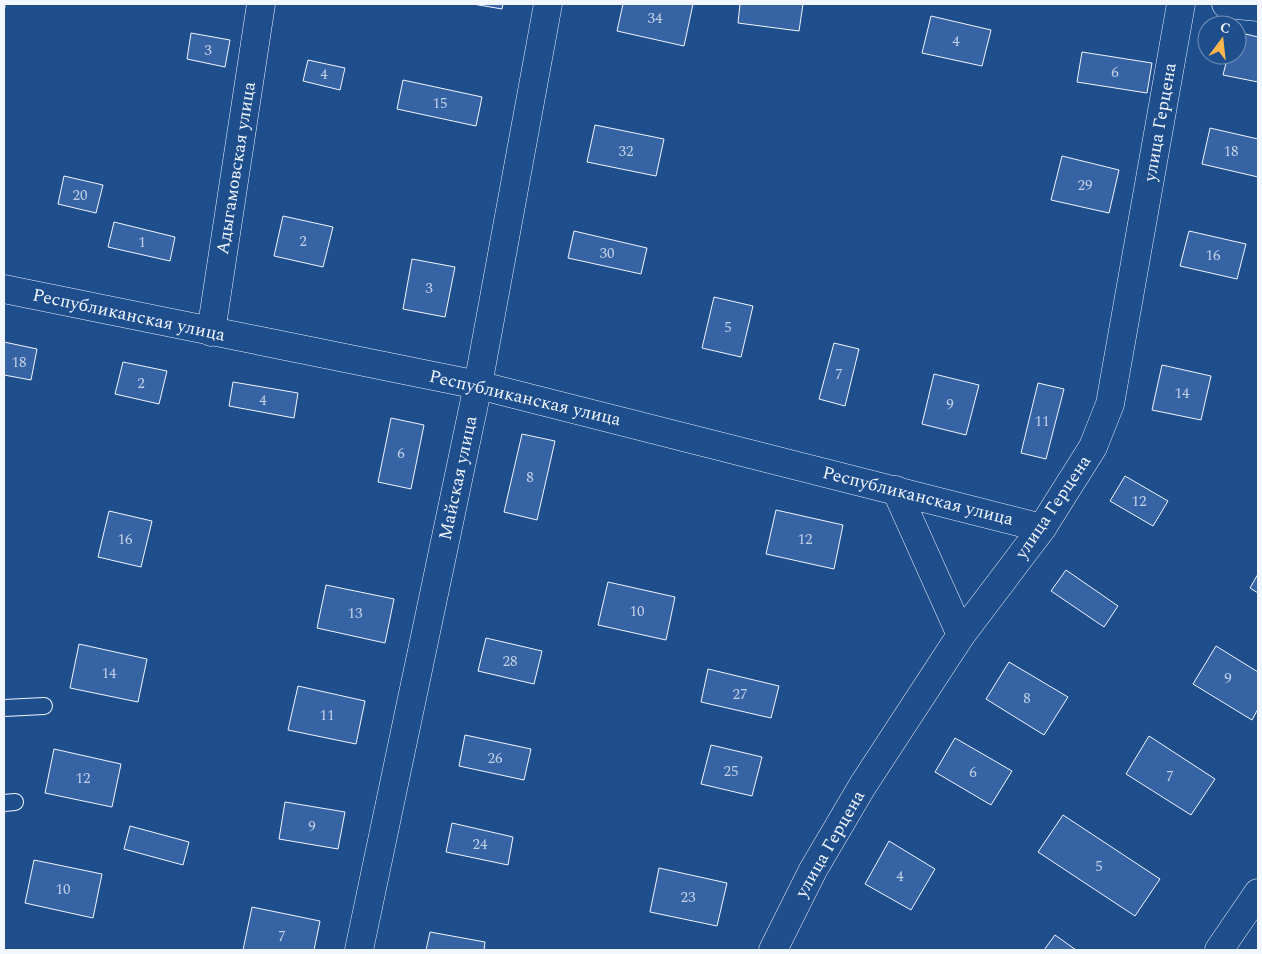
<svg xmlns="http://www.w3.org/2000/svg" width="1262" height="954" viewBox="0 0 1262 954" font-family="Spectral,serif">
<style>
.building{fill:#3563a3;stroke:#f2f6ff}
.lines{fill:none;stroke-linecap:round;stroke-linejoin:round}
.service-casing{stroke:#f2f6ff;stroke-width:18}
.minor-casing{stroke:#f2f6ff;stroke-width:29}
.path{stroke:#b3c4dc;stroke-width:3;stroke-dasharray:4 2.5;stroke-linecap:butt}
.service{stroke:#1f4e8c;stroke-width:16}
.minor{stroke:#1f4e8c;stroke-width:28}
.labels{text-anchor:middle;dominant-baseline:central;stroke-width:4;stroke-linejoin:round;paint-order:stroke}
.number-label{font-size:15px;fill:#c3d1e8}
.street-label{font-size:18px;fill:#f2f6ff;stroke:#1f4e8c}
</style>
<rect width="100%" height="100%" fill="#1f4e8c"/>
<g class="building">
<path d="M 473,4 L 503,4 L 502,9 Z"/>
<path d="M 623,4 L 693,4 L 684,46 L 617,31 Z"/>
<path d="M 740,4 L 803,4 L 799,31 L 738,23 Z"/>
<path d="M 931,16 L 991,30 L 982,66 L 922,53 Z"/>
<path d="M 1237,32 L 1258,37 L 1258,82 L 1223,75 L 1228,55 L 1237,55 Z"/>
<path d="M 191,33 L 230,40 L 225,67 L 187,59 Z"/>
<path d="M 1082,52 L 1152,63 L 1147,93 L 1077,82 Z"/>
<path d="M 308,60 L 345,68 L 340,90 L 303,81 Z"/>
<path d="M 403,80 L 482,97 L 476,126 L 397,109 Z"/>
<path d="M 595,125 L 664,139 L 656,176 L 587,162 Z"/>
<path d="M 1210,128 L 1258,139 L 1258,177 L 1202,164 Z"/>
<path d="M 1062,156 L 1119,170 L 1109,213 L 1051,200 Z"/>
<path d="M 64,176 L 103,185 L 96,213 L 58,204 Z"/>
<path d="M 283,216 L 333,227 L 323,267 L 274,256 Z"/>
<path d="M 114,222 L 175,237 L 170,261 L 108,247 Z"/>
<path d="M 574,231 L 647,248 L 641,274 L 568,258 Z"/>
<path d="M 1189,231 L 1246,244 L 1237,279 L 1180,266 Z"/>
<path d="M 412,259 L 455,267 L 445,317 L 403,309 Z"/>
<path d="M 714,297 L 753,306 L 741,357 L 702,348 Z"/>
<path d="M 4,342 L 37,349 L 31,380 L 4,375 Z"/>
<path d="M 834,343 L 859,349 L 845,406 L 819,399 Z"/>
<path d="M 123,362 L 167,371 L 159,404 L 115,394 Z"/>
<path d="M 1162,365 L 1211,376 L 1201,420 L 1152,410 Z"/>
<path d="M 934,374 L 979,385 L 966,435 L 922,424 Z"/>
<path d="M 233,382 L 298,393 L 294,418 L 229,406 Z"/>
<path d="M 1038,383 L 1064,389 L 1046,459 L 1021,453 Z"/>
<path d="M 391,418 L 424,425 L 411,489 L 378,482 Z"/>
<path d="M 522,434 L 555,441 L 537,520 L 504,512 Z"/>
<path d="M 1125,476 L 1168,501 L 1153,526 L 1110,501 Z"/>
<path d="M 776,510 L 843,525 L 834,569 L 766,554 Z"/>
<path d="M 109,511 L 152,521 L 141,567 L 98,557 Z"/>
<path d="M 1066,570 L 1118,606 L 1104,627 L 1051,591 Z"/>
<path d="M 1258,574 L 1258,593 L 1250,588 Z"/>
<path d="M 608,582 L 675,597 L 666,640 L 598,625 Z"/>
<path d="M 326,585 L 394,599 L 385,643 L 317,628 Z"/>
<path d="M 486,638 L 542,651 L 534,684 L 478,671 Z"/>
<path d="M 79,644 L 147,659 L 138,702 L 70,688 Z"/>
<path d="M 1216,646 L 1258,672 L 1258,709 L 1252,720 L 1193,684 Z"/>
<path d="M 1009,662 L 1068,697 L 1044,735 L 986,699 Z"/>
<path d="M 708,669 L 779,686 L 771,718 L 701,702 Z"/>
<path d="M 298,686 L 365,701 L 356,744 L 288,730 Z"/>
<path d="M 465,735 L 531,749 L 524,780 L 459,766 Z"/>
<path d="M 1149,736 L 1215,779 L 1191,815 L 1126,774 Z"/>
<path d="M 955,738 L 1012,771 L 991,805 L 935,772 Z"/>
<path d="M 711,745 L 762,757 L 752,796 L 701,784 Z"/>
<path d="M 54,749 L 121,764 L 112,807 L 45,793 Z"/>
<path d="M 285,802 L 345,812 L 338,849 L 279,839 Z"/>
<path d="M 1063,815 L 1160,879 L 1135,916 L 1038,852 Z"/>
<path d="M 452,823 L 513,837 L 508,865 L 446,852 Z"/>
<path d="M 130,826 L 189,842 L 183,865 L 124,849 Z"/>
<path d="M 889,841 L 935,869 L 911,910 L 865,884 Z"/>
<path d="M 34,860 L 102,874 L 93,918 L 25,903 Z"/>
<path d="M 659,868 L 727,883 L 717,926 L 650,912 Z"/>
<path d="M 252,907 L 320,921 L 314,950 L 243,950 Z"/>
<path d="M 430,932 L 485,942 L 484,950 L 426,950 Z"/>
<path d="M 1055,935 L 1076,950 L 1044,950 Z"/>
</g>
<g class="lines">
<g class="service-casing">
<g id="service">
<path d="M 4,708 L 44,706"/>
<path d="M 4,803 L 15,802"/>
</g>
</g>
<g class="minor-casing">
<g id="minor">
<path d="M 1226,4 L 1258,7"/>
<path d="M 4,289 L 478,385 L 1042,528"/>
<path d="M 211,332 L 261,4"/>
<path d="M 896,490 L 961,635"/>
<path d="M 359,950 L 478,385 L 548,4"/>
<path d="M 773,950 L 813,870 L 863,785 L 961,635 L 1042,528 L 1093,447 L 1110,404 L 1181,4"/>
<path d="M 1219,950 L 1258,893"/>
</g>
</g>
<path class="path" d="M 4,8 L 4,4"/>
<use href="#service" class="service"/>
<use href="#minor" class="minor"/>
</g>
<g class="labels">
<g class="number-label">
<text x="655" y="18">34</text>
<text x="956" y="41">4</text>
<text x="208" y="50">3</text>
<text x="1115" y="72">6</text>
<text x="324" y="74">4</text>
<text x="440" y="103">15</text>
<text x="626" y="151">32</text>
<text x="1231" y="151">18</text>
<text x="1085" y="185">29</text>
<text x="80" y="195">20</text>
<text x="303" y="241">2</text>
<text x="142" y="242">1</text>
<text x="607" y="253">30</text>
<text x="1213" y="255">16</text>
<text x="429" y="288">3</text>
<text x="728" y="327">5</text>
<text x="19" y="362">18</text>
<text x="839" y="374">7</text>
<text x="141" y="383">2</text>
<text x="1182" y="393">14</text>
<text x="263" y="400">4</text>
<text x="950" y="404">9</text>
<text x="1042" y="421">11</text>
<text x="401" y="453">6</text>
<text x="530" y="477">8</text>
<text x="1139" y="501">12</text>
<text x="125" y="539">16</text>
<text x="805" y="539">12</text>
<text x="637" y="611">10</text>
<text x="355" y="613">13</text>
<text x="510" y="661">28</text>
<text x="109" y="673">14</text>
<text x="1228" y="678">9</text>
<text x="740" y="694">27</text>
<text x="1027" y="698">8</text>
<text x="327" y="715">11</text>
<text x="495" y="758">26</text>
<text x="731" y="771">25</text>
<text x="973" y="772">6</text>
<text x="1170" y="776">7</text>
<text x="83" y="778">12</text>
<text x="312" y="826">9</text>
<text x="480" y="844">24</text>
<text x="1099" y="866">5</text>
<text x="900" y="876">4</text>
<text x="63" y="889">10</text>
<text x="688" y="897">23</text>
<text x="282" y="936">7</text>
</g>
<g class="street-label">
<text transform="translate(1160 122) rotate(-80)">улица Герцена</text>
<text transform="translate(236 168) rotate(-81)">Адыгамовская улица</text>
<text transform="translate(129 315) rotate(12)">Республиканская улица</text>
<text transform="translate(525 398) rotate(13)">Республиканская улица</text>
<text transform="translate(458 478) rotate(-78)">Майская улица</text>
<text transform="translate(918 496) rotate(14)">Республиканская улица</text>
<text transform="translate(1053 507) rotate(-56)">улица Герцена</text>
<text transform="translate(830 844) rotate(-60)">улица Герцена</text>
</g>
</g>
<rect width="1262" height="954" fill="none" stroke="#f2f6ff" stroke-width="10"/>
<g transform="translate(1222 40) rotate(15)"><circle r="24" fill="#1f4e8c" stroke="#7391ba"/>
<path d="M0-4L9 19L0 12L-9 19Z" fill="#ffb74d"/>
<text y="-8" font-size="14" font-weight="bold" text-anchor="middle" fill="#f2f6ff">С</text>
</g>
</svg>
